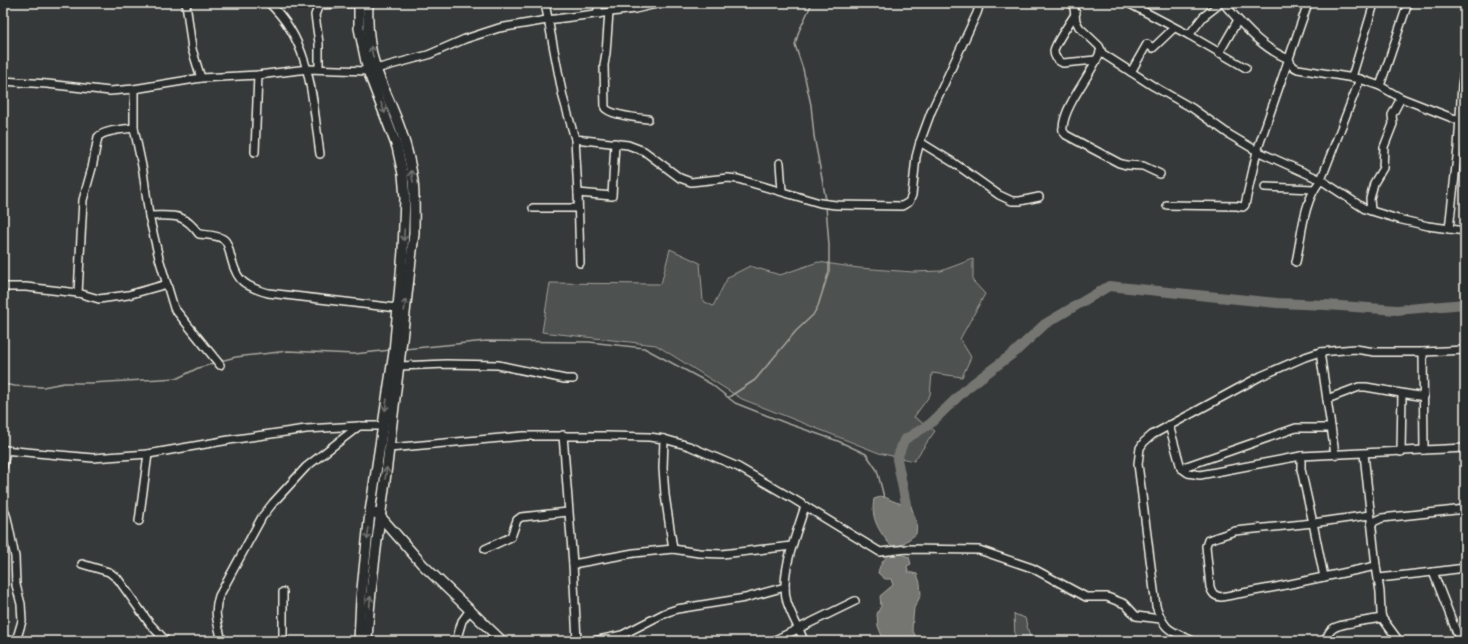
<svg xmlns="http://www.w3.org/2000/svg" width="1468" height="644" viewBox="0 0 1468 644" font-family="Mali,sans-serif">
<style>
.green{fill:#4e514f;stroke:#a1a19c}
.water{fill:#757572;stroke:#a8a7a1}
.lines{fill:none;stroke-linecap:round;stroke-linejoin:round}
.stream{stroke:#a8a7a1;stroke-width:1.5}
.river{stroke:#757572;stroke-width:10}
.minor-casing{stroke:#f4f1e8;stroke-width:10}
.major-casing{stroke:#f4f1e8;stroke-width:12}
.minor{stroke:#2a2d2e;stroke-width:7}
.major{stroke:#2a2d2e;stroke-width:9}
.oneway{stroke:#71726f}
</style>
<rect width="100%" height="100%" fill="#363939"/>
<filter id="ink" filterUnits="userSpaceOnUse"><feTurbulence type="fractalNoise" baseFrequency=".025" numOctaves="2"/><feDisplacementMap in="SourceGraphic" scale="8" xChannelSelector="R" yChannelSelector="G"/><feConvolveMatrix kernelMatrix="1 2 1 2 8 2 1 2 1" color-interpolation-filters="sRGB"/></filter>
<g filter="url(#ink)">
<g class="green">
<path d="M 670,249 L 700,263 L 703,301 L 713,306 L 728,277 L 750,266 L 780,275 L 818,262 L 859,268 L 913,272 L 941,271 L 973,259 L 973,281 L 985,294 L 960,339 L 971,357 L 962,377 L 932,373 L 930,395 L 914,417 L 935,431 L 914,461 L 879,453 L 742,399 L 656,345 L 542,332 L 550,283 L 661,284 Z"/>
<path d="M 1014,614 L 1025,618 L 1031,641 L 1010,641 L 1015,638 Z"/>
</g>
<path class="water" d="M 883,496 C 891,500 901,506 910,503 L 917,524 L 916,534 L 900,546 L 900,554 L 909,557 L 911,564 L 907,566 L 908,572 L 917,574 L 920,583 L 921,595 L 914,608 L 912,629 L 918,641 L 884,641 L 878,626 L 877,614 L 881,606 L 880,596 L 893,585 L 891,579 L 885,579 L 878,573 C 880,561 887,558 893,548 C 880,533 870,519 874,499 Z"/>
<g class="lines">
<g class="stream">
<path d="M 812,3 L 799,31 L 795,45 L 803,69 L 811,105 L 814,136 L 826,200"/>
<path d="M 405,349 L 486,341 L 589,342 L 644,348 L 711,384 L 735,403 L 786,423 L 838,441 L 866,454 L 877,470 L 884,497"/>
<path d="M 220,361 L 236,357 L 288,351 L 354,354 L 391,350"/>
<path d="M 3,384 L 15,386 L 43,387 L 64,383 L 91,383 L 178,378 L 198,368 L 215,363"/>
<path d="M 729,397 L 755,380 L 796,331 L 813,315 L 818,306 L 829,271 L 829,245 L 826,206"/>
</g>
<path class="river" d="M 906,504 L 897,459 L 904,440 L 930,424 L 967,388 L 1015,352 L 1045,324 L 1109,286 L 1277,303 L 1326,305 L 1397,310 L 1465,304"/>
<g class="minor-casing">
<g id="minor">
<path d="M 186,3 L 192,49 L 201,78"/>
<path d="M 269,3 C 312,43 312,99 320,154"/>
<path d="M 545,3 L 563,97 L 575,139 L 628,145 L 644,151 L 680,178 L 691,182 L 728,178 L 738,179 L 820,203 L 836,205 L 902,206 L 909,202 L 912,195 L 916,157 L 920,142 L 931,112 L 977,13 L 980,3"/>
<path d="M 597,3 L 599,14"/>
<path d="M 1073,3 L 1076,21 L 1079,27 L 1099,46 L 1101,50 C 1093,73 1065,103 1063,127 C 1062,130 1064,133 1066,135 L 1119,163 L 1126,165 L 1143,166 L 1160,174"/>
<path d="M 1128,3 L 1189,35 L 1246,68"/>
<path d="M 1223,3 C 1242,24 1262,49 1289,59 C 1291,65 1293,67 1298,69 L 1360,79 L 1380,86 L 1401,98 L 1460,121"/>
<path d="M 609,12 L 606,53 L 604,65 L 605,108 C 611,115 638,118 648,119"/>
<path d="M 1076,13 C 1071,21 1055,43 1054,51 C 1054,58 1058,61 1063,63 L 1096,60"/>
<path d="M 1189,35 L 1203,17 L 1221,3"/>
<path d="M 1100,52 L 1153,86 L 1192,108 L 1230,135 L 1257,151 L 1321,180 L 1365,209 L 1398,219 L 1428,226 L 1465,231"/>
<path d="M 1219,53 L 1238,20"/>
<path d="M 319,69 L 319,43 L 315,15 L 319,5 L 359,3"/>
<path d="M 1131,72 L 1147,44 L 1153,48 L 1174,28"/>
<path d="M 1352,77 L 1373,7"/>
<path d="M 3,81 L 47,84 L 110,91 L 134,89 L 201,78 L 258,75 L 308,69 L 368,71 L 428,55 L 465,39 L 499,28 L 547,20 L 635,9 L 661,3"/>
<path d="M 1380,86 L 1408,3"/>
<path d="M 134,89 L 134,128 L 143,171 L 149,216 L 159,258 L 174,308 L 220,365"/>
<path d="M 575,139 L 578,193 L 580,263"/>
<path d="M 920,142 L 954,163 L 999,195 L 1012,201 L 1020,201 L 1039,197"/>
<path d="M 255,152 L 258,75"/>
<path d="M 780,163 L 782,191"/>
<path d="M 1265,187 L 1314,189"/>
<path d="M 578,193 L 612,196 L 615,143"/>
<path d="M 1167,205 L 1237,206 L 1243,207 L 1245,205 L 1257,151 L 1308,3"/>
<path d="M 533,208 L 578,208"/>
<path d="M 1371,211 L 1370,199 L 1374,183 L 1383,168 L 1384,147 L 1393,124 L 1392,115 L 1401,98"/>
<path d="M 149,216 C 174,216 183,212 199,234 C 206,235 217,235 223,239 C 227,241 228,246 229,250 C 236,278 239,285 268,293 L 397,308"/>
<path d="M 1449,229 L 1458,148 L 1462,85 L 1465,65"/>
<path d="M 1296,262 C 1302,235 1303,201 1321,180 L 1360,79"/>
<path d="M 3,287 L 26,287 L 78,293 L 99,299 L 128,295 L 167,284"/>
<path d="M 78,293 L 83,200 L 92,168 L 98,137 C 104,130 125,129 134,128"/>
<path d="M 1320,352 L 1335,454"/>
<path d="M 1423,352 L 1424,450"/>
<path d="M 399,366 L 446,364 L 498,365 L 565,379 L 573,379"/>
<path d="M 1327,399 L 1359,387 L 1366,387 L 1424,397"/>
<path d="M 1169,425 L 1181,468 L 1188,473 L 1200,475 L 1301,456 L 1465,448"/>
<path d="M 563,435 L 573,564 L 577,641"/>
<path d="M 664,439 L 663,468 L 665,495 L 673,549"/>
<path d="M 389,448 L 524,436 L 607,436 L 649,437 L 664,439 L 689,446 L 738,467 L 795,500 L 880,552 L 907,549 L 979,550 L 1032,568 L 1086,597 L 1107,597 L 1125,604 L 1136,616 L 1161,619"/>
<path d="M 3,450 L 93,458 L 148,454 L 229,440 L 306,429 L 359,426 L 383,426"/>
<path d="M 1401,452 L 1402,394"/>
<path d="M 1364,454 L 1376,566 L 1380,592 L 1381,613 L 1382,618 L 1399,641"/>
<path d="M 1301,456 L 1301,469 L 1313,523 L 1324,577"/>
<path d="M 3,467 L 6,450"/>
<path d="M 1181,468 L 1296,428 L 1331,428"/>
<path d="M 3,506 L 7,518 L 15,557 L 16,585 L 21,604 L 22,621 L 16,641"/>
<path d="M 1370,515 L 1313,523 L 1235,531 L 1208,540 L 1206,546 L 1210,587 C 1212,593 1214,596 1221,597 L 1276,587 L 1376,566"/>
<path d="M 139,521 L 148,454"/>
<path d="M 1371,523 L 1382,518 L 1465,509"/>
<path d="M 485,549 L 511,537 L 517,520 L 521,517 L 568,512"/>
<path d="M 82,564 L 109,572 L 118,579 L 150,624 L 166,641"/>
<path d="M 573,564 L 634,553 L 673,549 L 699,553 L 722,554 L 792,546"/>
<path d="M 1433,572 L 1460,641"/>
<path d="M 1379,578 L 1433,572 L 1465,568"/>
<path d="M 283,592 L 283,641"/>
<path d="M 222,641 C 218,624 213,613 219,596 L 262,517 L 273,503 L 306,467 L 359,426"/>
<path d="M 456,641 L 462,621 L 470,610"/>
<path d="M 594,641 L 622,635 L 665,613 L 677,609 L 745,598 L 785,587"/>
<path d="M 773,641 L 855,601"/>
<path d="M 804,641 C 799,628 791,615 787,602 C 779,574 797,533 805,506"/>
<path d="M 1193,641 C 1170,630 1165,632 1156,606 L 1138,464 L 1140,448 L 1144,442 L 1152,435 L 1261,376 L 1305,357 L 1320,352 L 1355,349 L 1375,352 L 1423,352 L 1465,350"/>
<path d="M 1326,641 C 1327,635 1329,631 1334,628 C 1342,623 1372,620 1382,618"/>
</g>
</g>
<g class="major-casing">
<g id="major">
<path d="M 375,513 L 379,515 L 422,564 L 502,641"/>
<path d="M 359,641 L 361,599 L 370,512 L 394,352 L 403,251 L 405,198 L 403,174 L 397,147 L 368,71 L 359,28 L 359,3"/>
<path d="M 367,641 C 370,576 382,512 389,448 C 398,376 406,305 414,233 C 414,216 415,199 413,181 C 411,166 407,149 402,134 C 395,112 384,91 376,69 C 369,48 367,25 368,3"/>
</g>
</g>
<use href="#minor" class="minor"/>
<use href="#major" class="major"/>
</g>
<defs><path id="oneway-shaft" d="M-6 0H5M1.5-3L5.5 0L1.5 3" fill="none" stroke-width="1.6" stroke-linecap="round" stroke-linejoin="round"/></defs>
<g class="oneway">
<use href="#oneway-shaft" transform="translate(372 52) rotate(-103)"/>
<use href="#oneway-shaft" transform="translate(383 108) rotate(69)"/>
<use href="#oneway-shaft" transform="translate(412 176) rotate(-101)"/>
<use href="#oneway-shaft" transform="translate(404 235) rotate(92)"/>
<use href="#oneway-shaft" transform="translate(405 305) rotate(-83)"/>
<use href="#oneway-shaft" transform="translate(386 405) rotate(99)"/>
<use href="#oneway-shaft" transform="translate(386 473) rotate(-82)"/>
<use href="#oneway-shaft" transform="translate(368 534) rotate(96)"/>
<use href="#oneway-shaft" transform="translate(370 602) rotate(-86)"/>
</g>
</g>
<rect width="1468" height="644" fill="none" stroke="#2a2d2e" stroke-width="16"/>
<rect x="8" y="8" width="1452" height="628" fill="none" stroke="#f4f1e8" stroke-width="1.5" filter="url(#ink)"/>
</svg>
